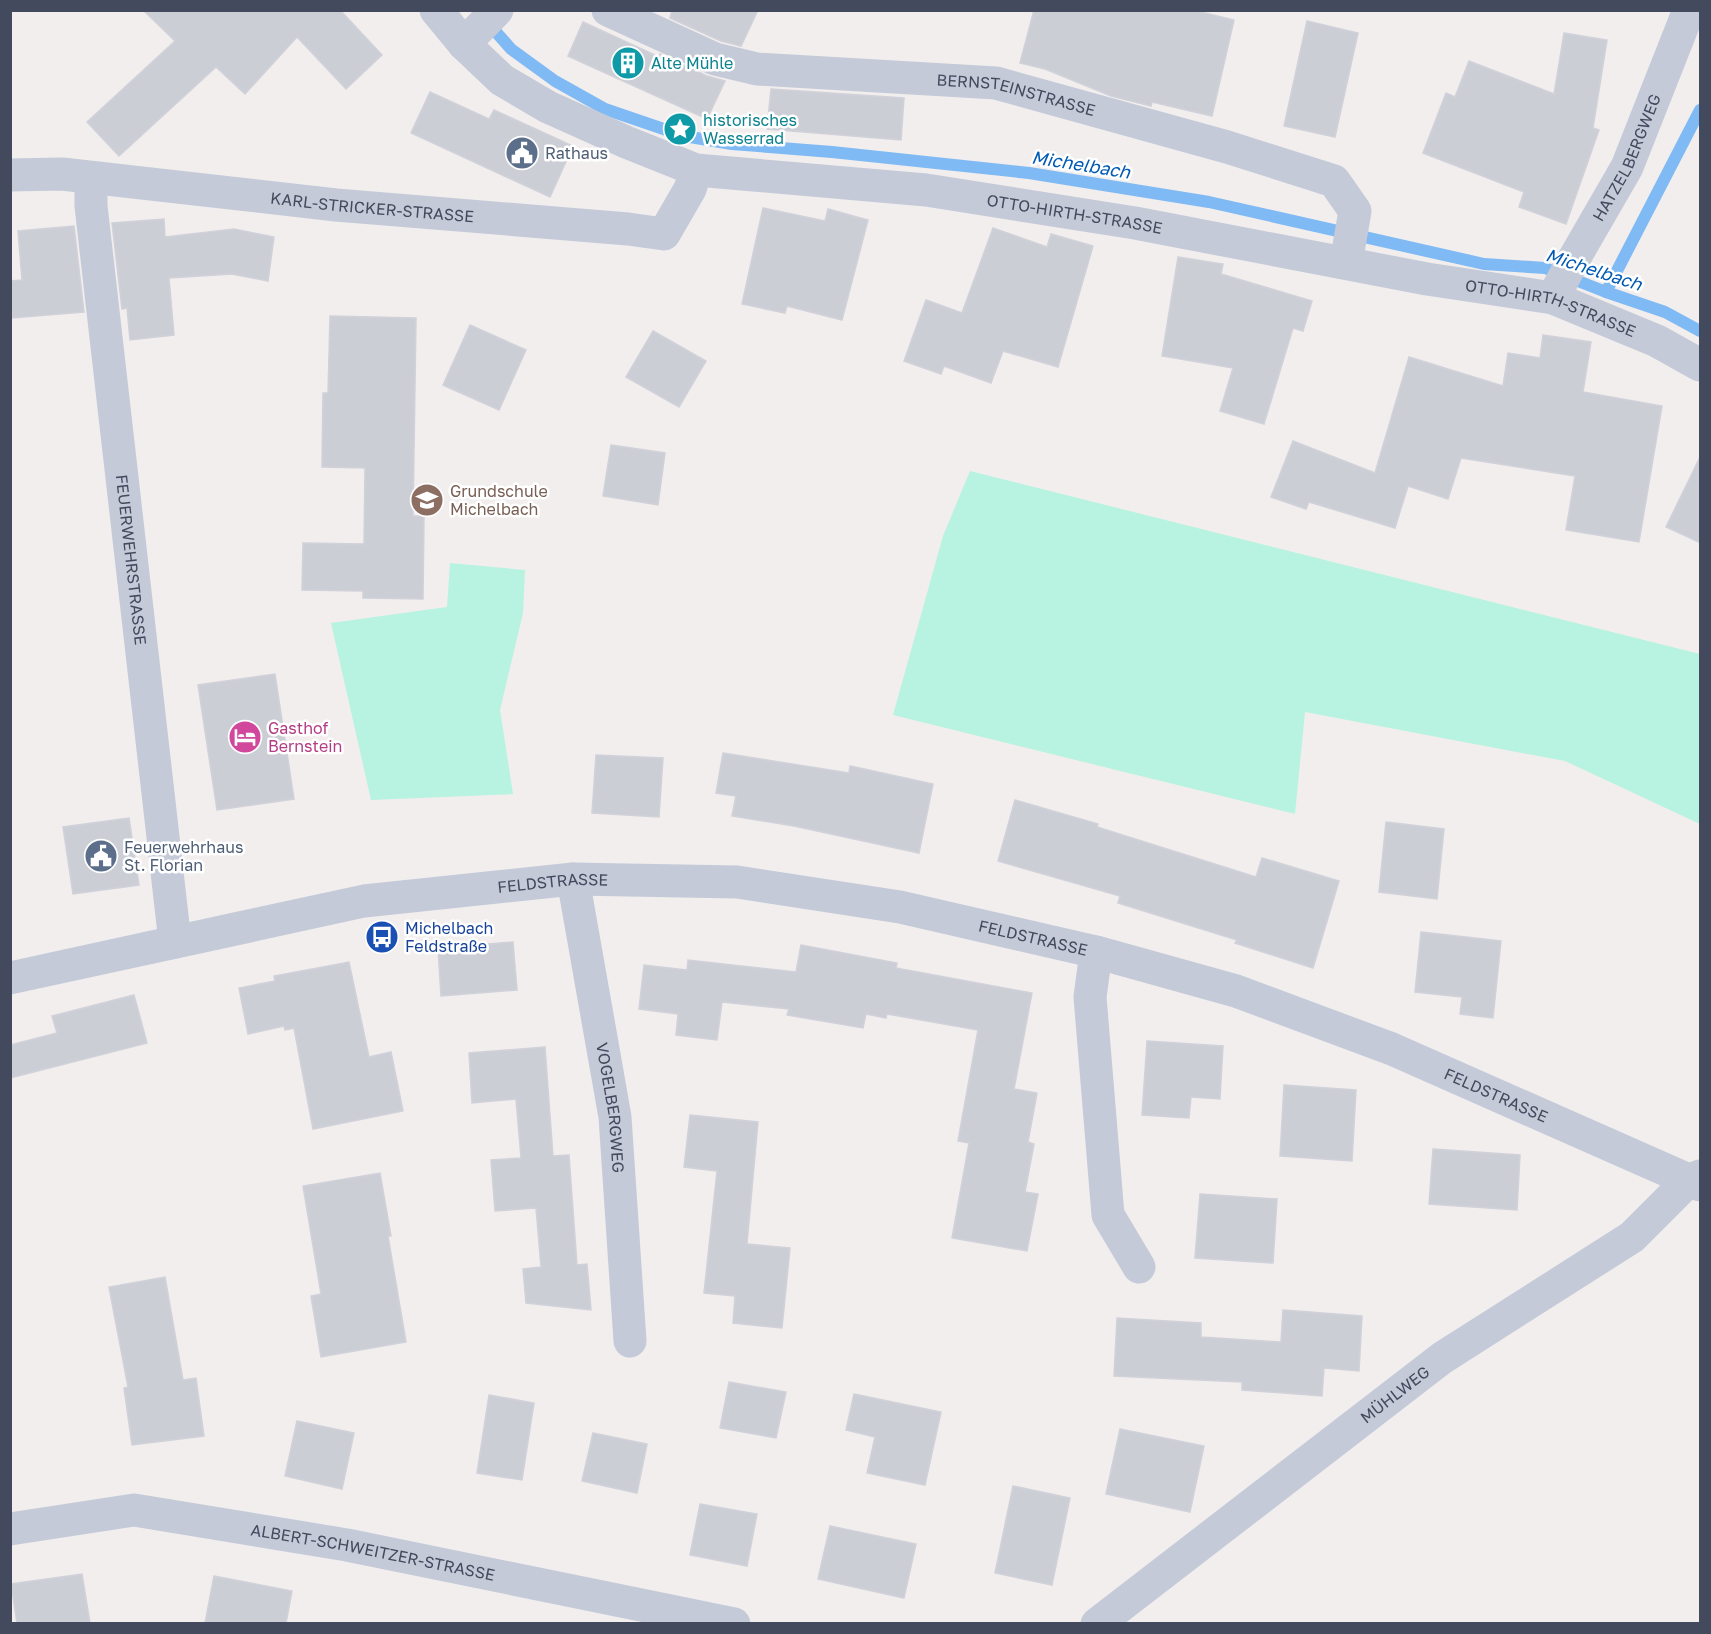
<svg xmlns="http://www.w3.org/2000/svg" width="1711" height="1634" viewBox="0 0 1711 1634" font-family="'Golos Text',sans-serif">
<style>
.green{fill:#b7f3e0}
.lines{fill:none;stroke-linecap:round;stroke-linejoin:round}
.stream{stroke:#80baf4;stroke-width:12}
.building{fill:#ccced6;stroke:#d1d1da;stroke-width:1.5}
.street{stroke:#c5cad9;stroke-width:33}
.labels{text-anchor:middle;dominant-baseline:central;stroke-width:5;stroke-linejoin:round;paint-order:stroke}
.culture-label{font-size:16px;fill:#0d838f;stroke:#fff;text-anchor:start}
.street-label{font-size:16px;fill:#444a5d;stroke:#fff}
.service-label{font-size:16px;fill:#4e5e75;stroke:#fff;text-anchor:start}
.education-label{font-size:16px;fill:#785e54;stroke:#fff;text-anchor:start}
.hotel-label{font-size:16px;fill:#b23c85;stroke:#fff;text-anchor:start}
.transit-label{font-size:16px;fill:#164399;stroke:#fff;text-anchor:start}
.water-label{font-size:18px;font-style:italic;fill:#005ab4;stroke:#fff}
</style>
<rect width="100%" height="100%" fill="#f1eeed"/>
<g class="green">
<path d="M 970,471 L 1700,654 L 1700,824 L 1565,761 L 1305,712 L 1295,814 L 893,715 L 943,536 Z"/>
<path d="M 450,563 L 525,570 L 523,613 L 500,710 L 513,794 L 371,800 L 331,623 L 447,607 Z"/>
</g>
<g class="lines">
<g class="stream">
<path d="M 488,23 L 511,49 L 555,81 L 605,109 L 684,136 L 732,144 L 832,152 L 1029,173 L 1209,202 L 1484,264 L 1545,268 L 1606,292 L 1665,312 L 1700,331"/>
<path d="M 1606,292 L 1700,110"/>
</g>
</g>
<g class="building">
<path d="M 143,10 L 340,10 L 382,55 L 346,89 L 297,37 L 245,94 L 216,67 L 119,156 L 87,122 L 175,41 Z"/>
<path d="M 672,10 L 758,10 L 741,46 L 721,41 L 670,18 Z"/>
<path d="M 1034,10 L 1193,10 L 1234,20 L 1212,116 L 1152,102 L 1151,106 L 1111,96 L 1045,69 L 1020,63 Z"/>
<path d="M 1307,21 L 1358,33 L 1335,137 L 1284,126 Z"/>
<path d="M 583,22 L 659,57 L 660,54 L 707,76 L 725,81 L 707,119 L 568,56 Z"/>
<path d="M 1564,33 L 1607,40 L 1593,128 L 1599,130 L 1566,224 L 1519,207 L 1524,192 L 1423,153 L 1446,93 L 1455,97 L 1469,61 L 1554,94 Z"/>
<path d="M 771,89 L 904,98 L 901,140 L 767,129 Z"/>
<path d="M 430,92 L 489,119 L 494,110 L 573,146 L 550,197 L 411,133 Z"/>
<path d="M 763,208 L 825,221 L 828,209 L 868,220 L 842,320 L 787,306 L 785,313 L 742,304 Z"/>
<path d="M 164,219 L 165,237 L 234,229 L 274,237 L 268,281 L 232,274 L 169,278 L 174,335 L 130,340 L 127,308 L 122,309 L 112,223 Z"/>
<path d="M 74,226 L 84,312 L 12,318 L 10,281 L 22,280 L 18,231 Z"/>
<path d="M 993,228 L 1047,247 L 1051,234 L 1093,246 L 1058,367 L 1003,351 L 991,383 L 944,366 L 941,374 L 904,361 L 926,300 L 962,313 Z"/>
<path d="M 1178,257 L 1223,264 L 1221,274 L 1312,301 L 1303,331 L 1293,328 L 1264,424 L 1220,411 L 1233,368 L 1162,356 Z"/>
<path d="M 330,316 L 416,318 L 413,516 L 424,516 L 423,599 L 363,598 L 363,591 L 302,590 L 303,543 L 364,544 L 365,468 L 322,467 L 323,393 L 328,393 Z"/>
<path d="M 470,325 L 526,350 L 499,410 L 443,385 Z"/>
<path d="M 653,331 L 706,361 L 679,407 L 626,377 Z"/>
<path d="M 1543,335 L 1591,342 L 1583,392 L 1662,406 L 1639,542 L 1566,530 L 1575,476 L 1461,458 L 1448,499 L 1408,486 L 1395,528 L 1309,502 L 1306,509 L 1271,497 L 1293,441 L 1375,473 L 1409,357 L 1503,386 L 1508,353 L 1540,358 Z"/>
<path d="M 611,445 L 665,453 L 658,505 L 603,496 Z"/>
<path d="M 1701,455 L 1701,543 L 1666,527 Z"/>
<path d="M 275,674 L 294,799 L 217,810 L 198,685 Z"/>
<path d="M 723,753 L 849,773 L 850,766 L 933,784 L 919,853 L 794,826 L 732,816 L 736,796 L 716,793 Z"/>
<path d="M 596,755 L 663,758 L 659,817 L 592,813 Z"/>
<path d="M 1015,800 L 1098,824 L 1097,827 L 1256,877 L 1262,858 L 1339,881 L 1313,968 L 1235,943 L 1237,940 L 1118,903 L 1120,896 L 998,861 Z"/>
<path d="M 129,818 L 139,885 L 73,894 L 63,827 Z"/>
<path d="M 1386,822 L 1444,829 L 1437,899 L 1379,892 Z"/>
<path d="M 1421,932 L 1501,941 L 1493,1018 L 1460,1014 L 1462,997 L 1415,992 Z"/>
<path d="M 513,942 L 517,990 L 441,996 L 438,948 Z"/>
<path d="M 801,945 L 897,963 L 896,968 L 1032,993 L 1014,1089 L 1037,1093 L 1028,1142 L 1034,1144 L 1025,1192 L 1038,1194 L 1027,1251 L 952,1238 L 969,1143 L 958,1141 L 978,1030 L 887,1014 L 886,1018 L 866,1014 L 863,1028 L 787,1015 L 789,1009 L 722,1002 L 717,1040 L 676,1035 L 678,1014 L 639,1009 L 644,965 L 687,970 L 688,960 L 796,972 Z"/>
<path d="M 349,962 L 369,1057 L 391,1052 L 403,1111 L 313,1129 L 294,1028 L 285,1030 L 284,1026 L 248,1034 L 239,988 L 275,981 L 274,976 Z"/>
<path d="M 134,995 L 147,1043 L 10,1078 L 10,1045 L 57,1033 L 52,1016 Z"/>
<path d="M 1147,1041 L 1223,1046 L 1220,1099 L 1191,1097 L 1189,1118 L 1142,1115 Z"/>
<path d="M 545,1047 L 553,1156 L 569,1155 L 577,1265 L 587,1264 L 591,1310 L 526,1303 L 523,1269 L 541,1267 L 536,1208 L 495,1211 L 491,1160 L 521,1158 L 516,1099 L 472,1103 L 469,1053 Z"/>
<path d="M 1284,1085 L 1356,1090 L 1352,1161 L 1280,1156 Z"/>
<path d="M 690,1115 L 758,1122 L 747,1244 L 790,1248 L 782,1328 L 733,1323 L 735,1296 L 704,1293 L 717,1171 L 684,1167 Z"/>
<path d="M 1433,1149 L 1520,1155 L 1517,1210 L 1429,1204 Z"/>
<path d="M 380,1173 L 391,1236 L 388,1236 L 406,1342 L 321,1357 L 311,1296 L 321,1294 L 303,1186 Z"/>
<path d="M 1200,1194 L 1277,1199 L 1273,1263 L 1195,1258 Z"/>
<path d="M 165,1277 L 183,1380 L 196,1378 L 204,1436 L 132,1445 L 124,1388 L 128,1387 L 109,1287 Z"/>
<path d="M 1283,1310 L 1362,1316 L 1359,1371 L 1324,1368 L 1322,1396 L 1242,1390 L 1242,1382 L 1114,1376 L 1117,1318 L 1201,1323 L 1201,1337 L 1281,1342 Z"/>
<path d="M 729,1382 L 786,1392 L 776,1438 L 720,1428 Z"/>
<path d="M 854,1394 L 941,1412 L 925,1485 L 867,1473 L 875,1437 L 846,1430 Z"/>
<path d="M 489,1395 L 534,1403 L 522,1480 L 477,1473 Z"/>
<path d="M 297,1421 L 354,1433 L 342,1489 L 285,1476 Z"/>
<path d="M 1120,1429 L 1204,1446 L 1190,1512 L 1106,1494 Z"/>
<path d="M 593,1433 L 647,1444 L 637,1493 L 582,1481 Z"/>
<path d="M 1013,1486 L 1070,1498 L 1052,1585 L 995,1573 Z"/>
<path d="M 700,1504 L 757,1514 L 747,1566 L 690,1555 Z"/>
<path d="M 830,1526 L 916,1544 L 904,1598 L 818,1579 Z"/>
<path d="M 82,1574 L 90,1623 L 17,1623 L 11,1584 Z"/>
<path d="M 214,1576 L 292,1591 L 286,1623 L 205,1623 Z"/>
</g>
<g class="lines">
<g class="street">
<path id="s1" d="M 436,10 L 464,44 L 502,80 L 548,107 L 626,142 L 696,170 L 926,190 L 1135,223 L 1427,279 L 1553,298 L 1657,341 L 1700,365"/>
<path id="s2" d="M 608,10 L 715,59 L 757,69 L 996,83 L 1227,147 L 1334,181 L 1355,211 L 1346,263"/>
<path d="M 464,44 L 497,10"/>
<path id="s3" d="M 10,175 L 62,174 L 336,205 L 628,229 L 664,234 L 690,189 L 696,170"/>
<path id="s4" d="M 91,178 L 91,206 L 175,942"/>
<path id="s5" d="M 1553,298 L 1571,264 L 1627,167 L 1689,10"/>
<path id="s6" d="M 573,879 L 615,1117 L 630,1341"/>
<path d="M 1096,952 L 1090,997 L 1108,1215 L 1139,1267"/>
<path id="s7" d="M 10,978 L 364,901 L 573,879 L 737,882 L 900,907 L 1096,952 L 1236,991 L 1392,1049 L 1700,1185"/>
<path id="s8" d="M 10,1529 L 134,1510 L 347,1545 L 734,1624"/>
<path id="s9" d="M 1097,1624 L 1442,1358 L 1632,1237 L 1688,1181 L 1700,1176"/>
</g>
</g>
<defs>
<g id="building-disc" transform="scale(1.725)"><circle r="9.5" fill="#0f9aa8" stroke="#fff"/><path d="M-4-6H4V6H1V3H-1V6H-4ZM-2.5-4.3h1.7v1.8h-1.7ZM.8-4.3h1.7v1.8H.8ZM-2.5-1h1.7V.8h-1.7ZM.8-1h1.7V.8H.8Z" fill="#fff"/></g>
<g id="sight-disc" transform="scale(1.725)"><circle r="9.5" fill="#0f9aa8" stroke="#fff"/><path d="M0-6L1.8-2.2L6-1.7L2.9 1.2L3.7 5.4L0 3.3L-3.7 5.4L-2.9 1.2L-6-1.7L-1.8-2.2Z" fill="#fff"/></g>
<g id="civic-disc" transform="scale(1.725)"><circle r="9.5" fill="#5c6f8a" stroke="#fff"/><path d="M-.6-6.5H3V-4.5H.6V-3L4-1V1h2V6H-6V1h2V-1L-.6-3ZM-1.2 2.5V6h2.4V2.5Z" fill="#fff"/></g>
<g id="school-disc" transform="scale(1.725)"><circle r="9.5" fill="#8d6e63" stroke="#fff"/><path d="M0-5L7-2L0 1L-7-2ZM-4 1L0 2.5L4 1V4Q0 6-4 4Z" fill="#fff"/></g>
<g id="hotel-disc" transform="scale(1.725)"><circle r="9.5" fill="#d1479c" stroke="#fff"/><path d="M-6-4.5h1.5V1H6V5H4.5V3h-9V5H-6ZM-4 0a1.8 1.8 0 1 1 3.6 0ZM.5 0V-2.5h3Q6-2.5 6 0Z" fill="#fff"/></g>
<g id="bus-disc" transform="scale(1.725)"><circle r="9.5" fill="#1a4fb4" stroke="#fff"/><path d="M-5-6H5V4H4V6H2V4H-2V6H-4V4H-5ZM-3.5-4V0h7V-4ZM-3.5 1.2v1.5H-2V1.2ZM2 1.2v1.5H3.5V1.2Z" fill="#fff"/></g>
</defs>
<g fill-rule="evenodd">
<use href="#building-disc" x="628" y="63"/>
<use href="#sight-disc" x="680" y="129"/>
<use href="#civic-disc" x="522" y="153"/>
<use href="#school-disc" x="427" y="500"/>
<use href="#hotel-disc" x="245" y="737"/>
<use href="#civic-disc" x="101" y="856"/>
<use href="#bus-disc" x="382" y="937"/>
</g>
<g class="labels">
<g class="culture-label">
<text x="651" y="63">Alte Mühle</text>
<text x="703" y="120">historisches<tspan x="703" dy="18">Wasserrad</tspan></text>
</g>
<g class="street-label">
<text stroke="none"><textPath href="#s2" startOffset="422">BERNSTEINSTRASSE</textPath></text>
<text stroke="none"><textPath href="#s5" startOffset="159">HATZELBERGWEG</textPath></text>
<text stroke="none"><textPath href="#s3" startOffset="364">KARL-STRICKER-STRASSE</textPath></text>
<text stroke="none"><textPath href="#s1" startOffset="692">OTTO-HIRTH-STRASSE</textPath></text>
<text stroke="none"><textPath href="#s1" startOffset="1178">OTTO-HIRTH-STRASSE</textPath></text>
<text stroke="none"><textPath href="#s4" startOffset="384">FEUERWEHRSTRASSE</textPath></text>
<text stroke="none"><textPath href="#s7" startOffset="552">FELDSTRASSE</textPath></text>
<text stroke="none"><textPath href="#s7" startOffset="1038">FELDSTRASSE</textPath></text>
<text stroke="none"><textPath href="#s7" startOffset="1528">FELDSTRASSE</textPath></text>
<text stroke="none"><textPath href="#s6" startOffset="232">VOGELBERGWEG</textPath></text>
<text stroke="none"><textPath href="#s9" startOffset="376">MÜHLWEG</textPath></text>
<text stroke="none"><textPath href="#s8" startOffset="368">ALBERT-SCHWEITZER-STRASSE</textPath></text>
</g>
<g class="service-label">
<text x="545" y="153">Rathaus</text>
<text x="124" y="847">Feuerwehrhaus<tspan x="124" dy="18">St. Florian</tspan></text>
</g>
<g class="education-label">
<text x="450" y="491">Grundschule<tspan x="450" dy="18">Michelbach</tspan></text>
</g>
<g class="hotel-label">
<text x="268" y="728">Gasthof<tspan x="268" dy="18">Bernstein</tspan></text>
</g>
<g class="transit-label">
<text x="405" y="928">Michelbach<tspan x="405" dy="18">Feldstraße</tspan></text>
</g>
<g class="water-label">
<text transform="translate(1081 164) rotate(9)">Michelbach</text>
<text transform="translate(1594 269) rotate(18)">Michelbach</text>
</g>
</g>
<rect width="1711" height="1634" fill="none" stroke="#444a5d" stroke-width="24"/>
</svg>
